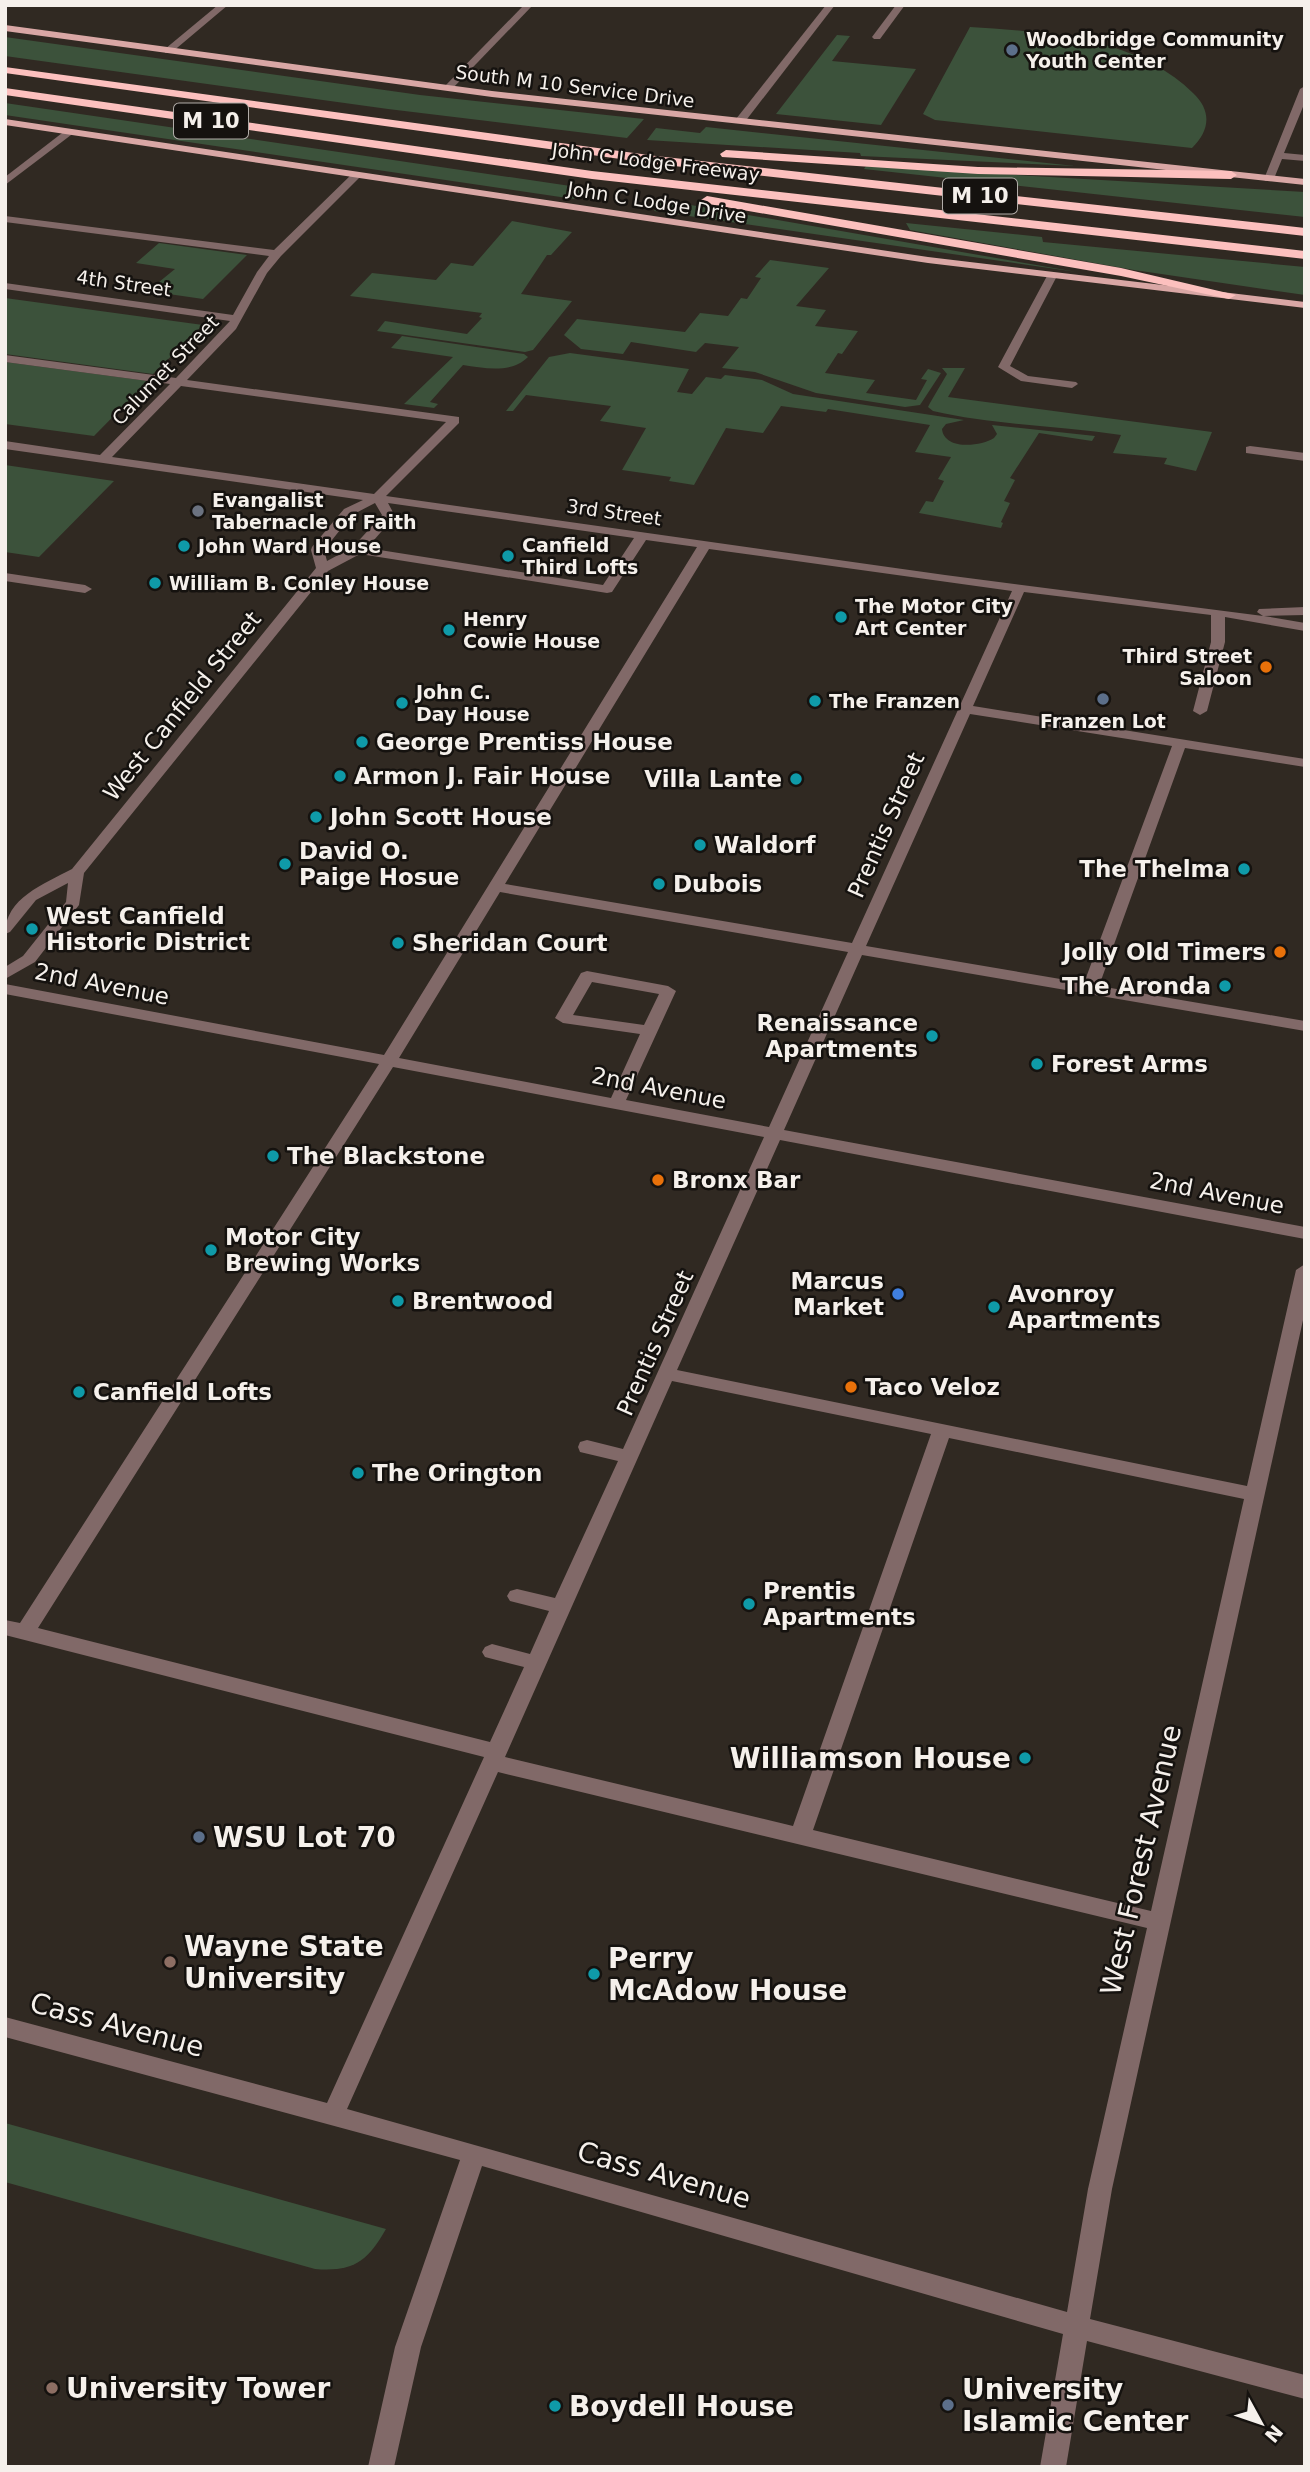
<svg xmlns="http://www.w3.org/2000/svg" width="1310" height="2472" viewBox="0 0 1310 2472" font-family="'DejaVu Sans',sans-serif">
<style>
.green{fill:#3c523b}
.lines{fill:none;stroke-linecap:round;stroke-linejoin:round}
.minor{fill:#816968;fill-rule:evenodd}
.major{fill:#d9a7a5;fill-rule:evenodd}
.highway{fill:#fcc0be;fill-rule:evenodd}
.service-dot{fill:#5c6f8a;stroke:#15120f;stroke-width:2.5}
.worship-dot{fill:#6b7280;stroke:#15120f;stroke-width:2.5}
.culture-dot{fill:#0f9aa8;stroke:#15120f;stroke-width:2.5}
.food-dot{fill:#e8710a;stroke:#15120f;stroke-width:2.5}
.shop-dot{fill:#3f7fe0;stroke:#15120f;stroke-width:2.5}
.education-dot{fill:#8d6e63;stroke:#15120f;stroke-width:2.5}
.labels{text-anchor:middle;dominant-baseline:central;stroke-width:5;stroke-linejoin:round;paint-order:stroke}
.far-poi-label{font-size:19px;font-weight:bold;fill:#f5f0eb;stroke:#15120f;text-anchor:start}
.far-street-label{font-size:19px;fill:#f5f0eb;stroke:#15120f}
.shield{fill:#15120f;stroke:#b2ada9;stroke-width:2}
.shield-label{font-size:21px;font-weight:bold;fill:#f5f0eb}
.street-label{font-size:23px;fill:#f5f0eb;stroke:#15120f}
.poi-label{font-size:23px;font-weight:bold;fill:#f5f0eb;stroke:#15120f;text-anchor:start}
.near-poi-label{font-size:28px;font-weight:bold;fill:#f5f0eb;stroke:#15120f;text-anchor:start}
.near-street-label{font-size:28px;fill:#f5f0eb;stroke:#15120f}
</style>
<rect width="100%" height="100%" fill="#302922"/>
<g class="green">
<path d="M 970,27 C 1045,32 1136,37 1193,93 C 1212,111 1210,130 1192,148 L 935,120 L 923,114 Z"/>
<path d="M 837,35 L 850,36 L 832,61 L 916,69 L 881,125 L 776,114 Z"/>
<path d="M 5,37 L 420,95 L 644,119 L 627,138 L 388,109 L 5,56 Z"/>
<path d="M 5,103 L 584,188 L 574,199 L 5,115 Z"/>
<path d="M 706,127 L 1075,166 L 861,156 L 860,153 L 647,140 L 656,128 L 700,133 Z"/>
<path d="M 866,166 L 1305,192 L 1305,217 L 864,169 Z"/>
<path d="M 662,200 L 1077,272 L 654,211 Z"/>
<path d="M 512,221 L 572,232 L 551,255 L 547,255 L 521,294 L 572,301 L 533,350 L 525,352 L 377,331 L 385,321 L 467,334 L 482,318 L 479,317 L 482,313 L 350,296 L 372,273 L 436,280 L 451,263 L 473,266 Z"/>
<path d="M 906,223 L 1042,237 L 1043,242 L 1305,267 L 1305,295 L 1134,270 L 910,230 Z"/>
<path d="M 159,243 L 247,255 L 203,299 L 148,291 L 175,269 L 136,263 Z"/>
<path d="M 770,260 L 829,268 L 796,306 L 826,310 L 815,326 L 858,331 L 842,354 L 838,353 L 825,373 L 875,380 L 866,393 L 916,400 L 927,380 L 921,379 L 928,369 L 941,373 L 920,405 L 905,407 L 816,393 L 755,372 L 722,368 L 739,347 L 705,343 L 696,352 L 631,342 L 623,354 L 581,349 L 564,335 L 577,319 L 685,332 L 700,313 L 728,316 L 741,298 L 747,299 L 761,278 L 755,277 Z"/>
<path d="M 5,298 L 203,325 L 153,374 L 5,354 Z"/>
<path d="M 402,336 L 524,354 L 528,357 C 511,374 484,368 463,365 L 430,402 L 438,404 L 434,408 L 404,404 L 453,357 L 391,348 Z"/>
<path d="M 570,353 L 689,369 L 677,392 L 692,394 L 706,377 L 721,379 L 725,375 L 762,380 L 793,394 L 964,420 L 946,424 L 942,429 C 944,450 980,447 994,438 L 997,434 L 992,425 L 1095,436 L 1092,441 L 1039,433 L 1010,478 L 1015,480 L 1004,501 L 1010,503 L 1001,522 L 1003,523 L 1001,528 L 919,513 L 926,501 L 933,502 L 944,481 L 938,479 L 951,457 L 915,452 L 930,425 L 828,409 L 826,412 L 781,406 L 763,433 L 726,428 L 694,485 L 669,481 L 671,477 L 622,470 L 646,428 L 600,421 L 611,406 L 526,395 L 513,411 L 506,411 L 549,357 Z"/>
<path d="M 5,362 L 148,381 L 94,436 L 5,424 Z"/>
<path d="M 942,368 L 965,368 L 948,397 L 1212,432 L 1196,471 L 1164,464 L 1167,458 L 1113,453 L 1121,435 C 1059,426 994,425 933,411 L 928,407 L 930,403 L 947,374 Z"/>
<path d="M 5,465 L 114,481 L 39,557 L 5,552 Z"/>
<path d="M 5,2123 L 386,2229 C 367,2262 353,2272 315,2269 L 5,2182 Z"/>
</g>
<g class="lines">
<g class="minor">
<path d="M 218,5 L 228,5 L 171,53 L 165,53 L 165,49 Z"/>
<path d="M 524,5 L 533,5 L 451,90 L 445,90 L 445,86 Z"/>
<path d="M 826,5 L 835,5 L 744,123 L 736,123 L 736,119 Z"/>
<path d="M 896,5 L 905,5 L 880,39 L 874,39 L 872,37 Z"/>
<path d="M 1305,86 L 1305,102 L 1284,153 L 1305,155 L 1305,161 L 1282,159 L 1273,181 L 1265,181 L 1264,179 L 1300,89 Z"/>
<path d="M 66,130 L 75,132 L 5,185 L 5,177 Z"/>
<path d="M 353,173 L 362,175 L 281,256 L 267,273 L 236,329 L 187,380 L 459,417 L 459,423 L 386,496 L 945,575 L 1263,616 L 1257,612 L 1259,609 L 1305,607 L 1305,615 L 1264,616 L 1305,623 L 1305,631 L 1225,617 L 1225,642 L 1207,711 L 1200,715 L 1193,711 L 1211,642 L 1211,615 L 1024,592 L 973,706 L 1305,759 L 1305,767 L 1185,748 L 1099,986 L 1305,1021 L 1305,1031 L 862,955 L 784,1130 L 1305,1227 L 1305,1239 L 780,1140 L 677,1370 L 1247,1486 L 1296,1270 L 1305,1264 L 1305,1311 L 1112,2189 L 1090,2319 L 1305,2375 L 1305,2399 L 1087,2341 L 1066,2467 L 1040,2467 L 1063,2334 L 482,2166 L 421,2347 L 394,2467 L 368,2467 L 395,2347 L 460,2160 L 5,2037 L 5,2017 L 327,2103 L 484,1757 L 5,1635 L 5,1620 L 20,1623 L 379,1064 L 5,994 L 5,984 L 384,1055 L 697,547 L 646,540 L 612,592 L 607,593 L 360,554 L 328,571 L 84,873 L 79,905 L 35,962 L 5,979 L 5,967 L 23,956 L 66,902 L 68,883 L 36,900 L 10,932 L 5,934 C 5,898 44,884 72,869 L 316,568 L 311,550 L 312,547 L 344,509 L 363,500 L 5,449 L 5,441 L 100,455 L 170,384 L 5,362 L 5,355 L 176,378 L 230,321 L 5,289 L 5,283 L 233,315 L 257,272 L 269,256 L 5,222 L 5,216 L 274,250 ZM 181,386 L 446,422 L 374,494 L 112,457 ZM 375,503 L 382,515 L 353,547 L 327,561 L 324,550 L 352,515 ZM 388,503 L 634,538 L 603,585 L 367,548 L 395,516 ZM 709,549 L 1012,591 L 852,943 L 505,884 ZM 970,714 L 1172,746 L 1084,983 L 866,946 ZM 500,892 L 848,952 L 769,1127 L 626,1100 L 676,991 L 668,986 L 587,971 L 581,973 L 555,1018 L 563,1023 L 640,1034 L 611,1098 L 399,1058 ZM 592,982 L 659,994 L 644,1025 L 573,1015 ZM 393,1067 L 764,1137 L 623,1449 L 587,1440 L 580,1442 L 578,1447 L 580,1452 L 618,1461 L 555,1598 L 517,1589 L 510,1591 L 507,1596 L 510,1601 L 549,1611 L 530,1654 L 492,1644 L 485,1647 L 482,1652 L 485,1657 L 524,1667 L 490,1742 L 38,1628 ZM 672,1381 L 931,1434 L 793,1826 L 505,1757 ZM 949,1438 L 1244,1499 L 1151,1911 L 813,1830 ZM 498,1772 L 1147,1928 L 1088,2189 L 1067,2312 L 347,2109 Z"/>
<path d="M 1052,273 L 1057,276 L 1010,366 L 1028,376 L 1076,382 L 1078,384 L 1072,388 L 1021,381 L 998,367 L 1047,276 Z"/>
<path d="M 1250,446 L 1305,453 L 1305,461 L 1246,453 L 1246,447 Z"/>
<path d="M 5,573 L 85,585 L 92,589 L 85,593 L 5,581 Z"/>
</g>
<g class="major">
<path d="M 5,25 L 492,91 L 1305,179 L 1305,185 L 492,97 L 5,31 Z"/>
<path d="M 5,119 L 928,257 L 1305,302 L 1305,308 L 928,263 L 5,125 Z"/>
</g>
<g class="highway">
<path d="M 5,67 L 656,156 L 1305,228 L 1305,236 L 656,164 L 5,73 Z"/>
<path d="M 5,88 L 592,171 L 1305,251 L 1305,259 L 592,179 L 5,95 Z"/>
<path d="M 726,150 L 978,167 L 1231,171 L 1237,175 L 1231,179 L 978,174 L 722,157 L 720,154 Z"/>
<path d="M 707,196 L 1121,268 L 1236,295 L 1229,299 L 1121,276 L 703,203 L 701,200 Z"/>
</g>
</g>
<g class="service-dot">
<circle cx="1012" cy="50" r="7"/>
<circle cx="1103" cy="699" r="7"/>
<circle cx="199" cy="1837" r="7"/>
<circle cx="948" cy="2405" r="7"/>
</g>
<circle class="worship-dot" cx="198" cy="511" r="7"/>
<g class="culture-dot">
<circle cx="184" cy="546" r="7"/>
<circle cx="508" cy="556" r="7"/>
<circle cx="155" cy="583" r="7"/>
<circle cx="841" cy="617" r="7"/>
<circle cx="449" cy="630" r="7"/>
<circle cx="815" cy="701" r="7"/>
<circle cx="402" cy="703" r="7"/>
<circle cx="362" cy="742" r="7"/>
<circle cx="340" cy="776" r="7"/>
<circle cx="796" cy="779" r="7"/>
<circle cx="316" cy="817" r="7"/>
<circle cx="700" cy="845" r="7"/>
<circle cx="285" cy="864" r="7"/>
<circle cx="1244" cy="869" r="7"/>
<circle cx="659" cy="884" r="7"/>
<circle cx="32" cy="929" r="7"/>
<circle cx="398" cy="943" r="7"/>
<circle cx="1225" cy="986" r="7"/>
<circle cx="932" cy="1036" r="7"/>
<circle cx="1037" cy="1064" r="7"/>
<circle cx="273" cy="1156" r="7"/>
<circle cx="211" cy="1250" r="7"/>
<circle cx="398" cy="1301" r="7"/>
<circle cx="994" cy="1307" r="7"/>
<circle cx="79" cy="1392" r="7"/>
<circle cx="358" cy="1473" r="7"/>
<circle cx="749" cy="1604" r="7"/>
<circle cx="1025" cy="1758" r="7"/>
<circle cx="594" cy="1974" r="7"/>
<circle cx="555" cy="2406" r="7"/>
</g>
<g class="food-dot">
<circle cx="1266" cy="667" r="7"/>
<circle cx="1280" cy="952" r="7"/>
<circle cx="658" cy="1180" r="7"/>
<circle cx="851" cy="1387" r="7"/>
</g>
<circle class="shop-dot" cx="898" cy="1294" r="7"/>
<g class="education-dot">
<circle cx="170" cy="1962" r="7"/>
<circle cx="52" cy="2388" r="7"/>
</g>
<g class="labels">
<g class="far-poi-label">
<text x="1026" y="39">Woodbridge Community<tspan x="1026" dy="22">Youth Center</tspan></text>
<text x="212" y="500">Evangalist<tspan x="212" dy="22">Tabernacle of Faith</tspan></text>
<text x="522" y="545">Canfield<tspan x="522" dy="22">Third Lofts</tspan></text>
<text x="198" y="546">John Ward House</text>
<text x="169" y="583">William B. Conley House</text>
<text x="855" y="606">The Motor City<tspan x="855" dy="22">Art Center</tspan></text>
<text x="463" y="619">Henry<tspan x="463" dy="22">Cowie House</tspan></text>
<text x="1252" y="656" text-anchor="end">Third Street<tspan x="1252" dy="22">Saloon</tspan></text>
<text x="416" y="692">John C.<tspan x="416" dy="22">Day House</tspan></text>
<text x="829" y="701">The Franzen</text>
<text x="1103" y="721" text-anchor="middle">Franzen Lot</text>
</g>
<g class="far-street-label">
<text transform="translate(575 86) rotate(7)">South M 10 Service Drive</text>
<text transform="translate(656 162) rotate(7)">John C Lodge Freeway</text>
<text transform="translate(657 202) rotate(9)">John C Lodge Drive</text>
<text transform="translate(124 283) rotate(8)">4th Street</text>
<text transform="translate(165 370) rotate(-46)">Calumet Street</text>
<text transform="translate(614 512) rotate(8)">3rd Street</text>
</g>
<g class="shield">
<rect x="174" y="103.5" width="74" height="35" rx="5"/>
<rect x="943" y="178.5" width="74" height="35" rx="5"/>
</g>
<g class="shield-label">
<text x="211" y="121">M 10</text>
<text x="980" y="196">M 10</text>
</g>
<g class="street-label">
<text transform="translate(182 706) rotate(-51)">West Canfield Street</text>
<text transform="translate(886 825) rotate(-66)">Prentis Street</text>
<text transform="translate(102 984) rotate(11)">2nd Avenue</text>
<text transform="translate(659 1088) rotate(11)">2nd Avenue</text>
<text transform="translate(1217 1193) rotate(11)">2nd Avenue</text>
<text transform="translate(655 1343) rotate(-66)">Prentis Street</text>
</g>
<g class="poi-label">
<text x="376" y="742">George Prentiss House</text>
<text x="354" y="776">Armon J. Fair House</text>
<text x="782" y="779" text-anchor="end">Villa Lante</text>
<text x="330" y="817">John Scott House</text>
<text x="714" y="845">Waldorf</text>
<text x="299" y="851">David O.<tspan x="299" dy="26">Paige Hosue</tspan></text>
<text x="1230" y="869" text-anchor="end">The Thelma</text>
<text x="673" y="884">Dubois</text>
<text x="46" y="916">West Canfield<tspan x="46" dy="26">Historic District</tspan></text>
<text x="412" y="943">Sheridan Court</text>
<text x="1266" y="952" text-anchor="end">Jolly Old Timers</text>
<text x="1211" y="986" text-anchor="end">The Aronda</text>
<text x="918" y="1023" text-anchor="end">Renaissance<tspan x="918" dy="26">Apartments</tspan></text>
<text x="1051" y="1064">Forest Arms</text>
<text x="287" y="1156">The Blackstone</text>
<text x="672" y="1180">Bronx Bar</text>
<text x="225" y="1237">Motor City<tspan x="225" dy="26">Brewing Works</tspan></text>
<text x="884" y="1281" text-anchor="end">Marcus<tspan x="884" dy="26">Market</tspan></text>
<text x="1008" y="1294">Avonroy<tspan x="1008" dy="26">Apartments</tspan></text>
<text x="412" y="1301">Brentwood</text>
<text x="865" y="1387">Taco Veloz</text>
<text x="93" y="1392">Canfield Lofts</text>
<text x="372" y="1473">The Orington</text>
<text x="763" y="1591">Prentis<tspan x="763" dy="26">Apartments</tspan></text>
</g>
<g class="near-poi-label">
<text x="1011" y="1758" text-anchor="end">Williamson House</text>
<text x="213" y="1837">WSU Lot 70</text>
<text x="184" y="1946">Wayne State<tspan x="184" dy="32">University</tspan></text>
<text x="608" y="1958">Perry<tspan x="608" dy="32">McAdow House</tspan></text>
<text x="66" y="2388">University Tower</text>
<text x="962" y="2389">University<tspan x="962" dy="32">Islamic Center</tspan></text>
<text x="569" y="2406">Boydell House</text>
</g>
<g class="near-street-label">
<text transform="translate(1141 1860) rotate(-77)">West Forest Avenue</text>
<text transform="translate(117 2025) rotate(15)">Cass Avenue</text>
<text transform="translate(664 2175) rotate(16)">Cass Avenue</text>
</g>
</g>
<rect width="1310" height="2472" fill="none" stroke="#f5f0eb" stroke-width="14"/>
<g transform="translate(1261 2423) rotate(130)" stroke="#15120f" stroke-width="5" paint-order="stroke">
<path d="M0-5L12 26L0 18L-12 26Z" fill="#f5f0eb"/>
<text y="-10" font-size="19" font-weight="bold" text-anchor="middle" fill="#f5f0eb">N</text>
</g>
</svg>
